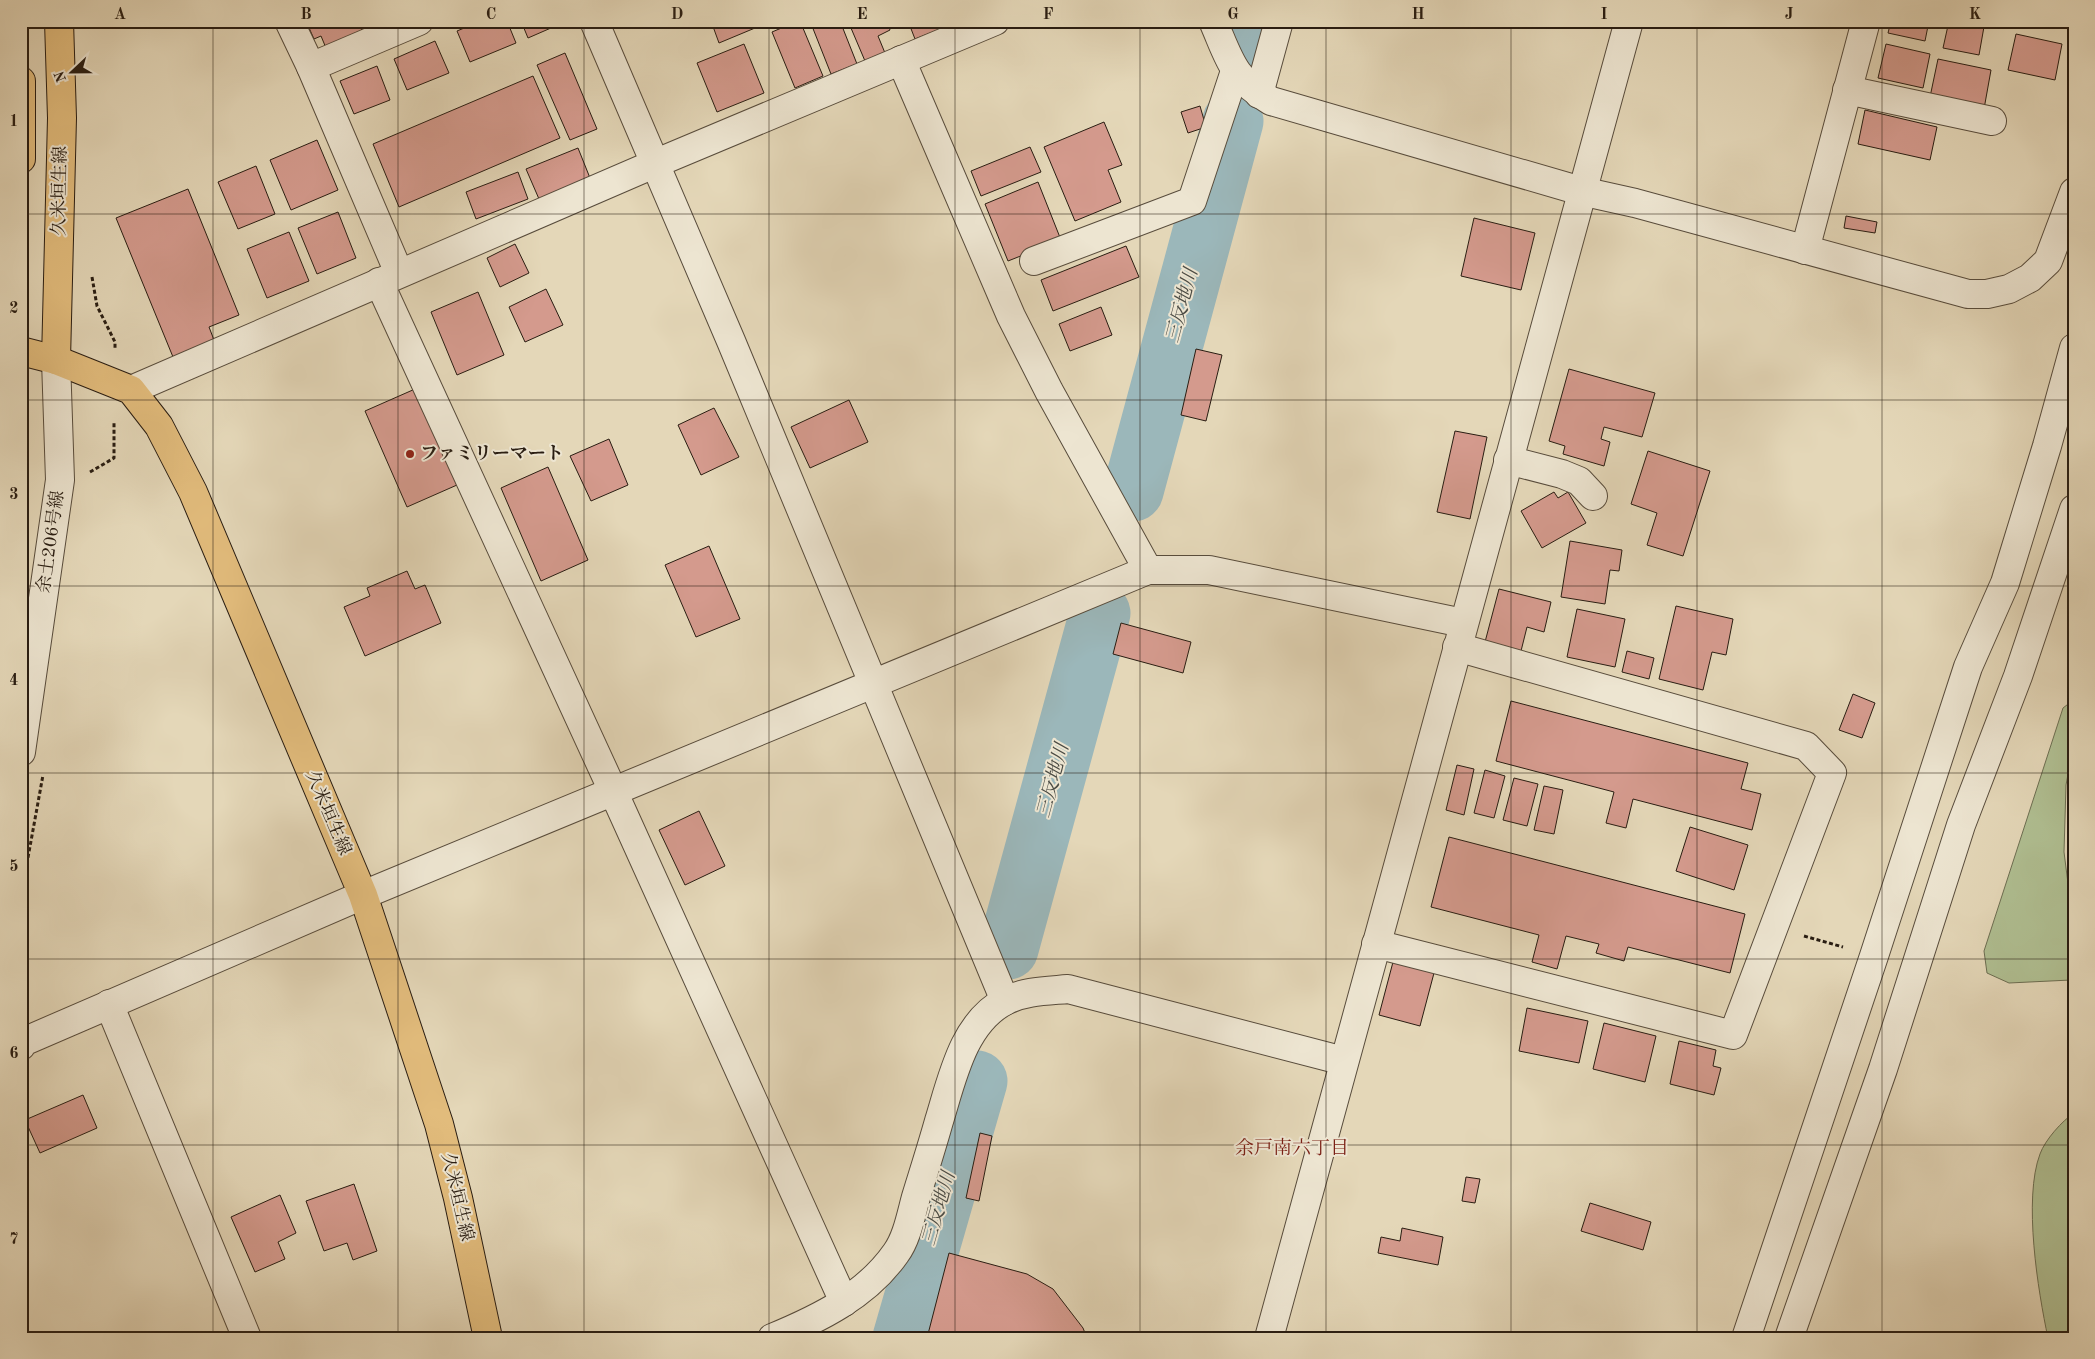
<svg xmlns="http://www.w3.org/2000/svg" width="2095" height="1359" viewBox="0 0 2095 1359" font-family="'Old Standard TT','Noto Serif JP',serif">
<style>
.green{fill:#b0bf92;stroke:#6c6e52}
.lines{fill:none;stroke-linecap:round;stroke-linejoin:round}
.river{stroke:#9bb7ba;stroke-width:61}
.building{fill:#d49a8d;stroke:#291d12}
.minor-casing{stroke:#584c3c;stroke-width:30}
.major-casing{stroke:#291d12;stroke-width:30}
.highway-casing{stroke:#291d12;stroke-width:30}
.path{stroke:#291d12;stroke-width:3;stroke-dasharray:4 2.5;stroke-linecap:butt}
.minor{stroke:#ede5d1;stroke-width:28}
.major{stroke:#e2bc7c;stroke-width:28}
.highway{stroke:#e2bc7c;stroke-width:28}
.grid{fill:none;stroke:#291d12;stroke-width:1;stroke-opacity:0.55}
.poi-dot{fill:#8f2418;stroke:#ede5d1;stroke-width:2}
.labels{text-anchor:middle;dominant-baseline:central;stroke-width:4;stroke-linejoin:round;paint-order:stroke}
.street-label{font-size:18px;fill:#291d12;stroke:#ede5d1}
.poi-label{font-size:18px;font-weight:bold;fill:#291d12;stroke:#ede5d1;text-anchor:start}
.water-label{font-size:19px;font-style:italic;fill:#4b4b44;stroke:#ede5d1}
.neighbourhood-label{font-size:19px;fill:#7a1f14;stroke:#ede5d1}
.neatline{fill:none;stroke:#291d12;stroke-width:2}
.grid-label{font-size:16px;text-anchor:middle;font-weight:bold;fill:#291d12}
</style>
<rect width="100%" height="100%" fill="#e4d7b8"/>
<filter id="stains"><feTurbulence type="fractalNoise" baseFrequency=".004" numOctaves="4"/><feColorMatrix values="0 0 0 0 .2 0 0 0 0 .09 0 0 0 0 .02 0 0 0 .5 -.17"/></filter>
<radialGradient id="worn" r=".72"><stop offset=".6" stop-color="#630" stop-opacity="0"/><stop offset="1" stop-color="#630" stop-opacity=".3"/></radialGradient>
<g class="green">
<path d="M 2072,701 L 2074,701 L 2074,742 L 2066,785 L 2064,852 L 2074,931 L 2074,975 L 2071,980 L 2009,983 L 1987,973 L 1984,951 L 2063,708 Z"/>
<path d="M 2074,1113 L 2074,1338 L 2048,1338 C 2038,1291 2023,1199 2040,1154 C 2045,1140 2062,1121 2074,1113 Z"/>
</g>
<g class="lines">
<g class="river">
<path d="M 1251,61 L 1262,21"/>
<path d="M 1133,491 L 1233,121"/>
<path d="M 1008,949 L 1100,613"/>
<path d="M 903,1338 L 977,1081"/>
</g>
</g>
<g class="building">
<path d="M 306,21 L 358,21 L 363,33 L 326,48 L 321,36 L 314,39 Z"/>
<path d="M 481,21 L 507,21 L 516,43 L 470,62 L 457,31 Z"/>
<path d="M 521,21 L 567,21 L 528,38 Z"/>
<path d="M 711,21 L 766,21 L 767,23 L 719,43 Z"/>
<path d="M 798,21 L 800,21 L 823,76 L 795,88 L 772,32 Z"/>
<path d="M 810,21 L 840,21 L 857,64 L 831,74 Z"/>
<path d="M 848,21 L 887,21 L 890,30 L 878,36 L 885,53 L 865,61 Z"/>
<path d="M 908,21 L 961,21 L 915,39 Z"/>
<path d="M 1891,21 L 1929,21 L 1925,41 L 1888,33 Z"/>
<path d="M 1949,21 L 1985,21 L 1979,55 L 1943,48 Z"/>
<path d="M 2016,34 L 2062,44 L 2055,80 L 2008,70 Z"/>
<path d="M 435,41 L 449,73 L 407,90 L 394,59 Z"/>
<path d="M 744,44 L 764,93 L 717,112 L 697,63 Z"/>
<path d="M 1886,44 L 1930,54 L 1923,88 L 1878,78 Z"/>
<path d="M 565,53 L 597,129 L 570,140 L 537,65 Z"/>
<path d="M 1938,59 L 1991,70 L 1984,109 L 1930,97 Z"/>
<path d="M 377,66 L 390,100 L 354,114 L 340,81 Z"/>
<path d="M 533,76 L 560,138 L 399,207 L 373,144 Z"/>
<path d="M 1200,106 L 1206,127 L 1188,133 L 1181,112 Z"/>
<path d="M 1865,110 L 1937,127 L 1930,160 L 1858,144 Z"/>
<path d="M 1104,122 L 1122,165 L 1108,170 L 1121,202 L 1075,221 L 1044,147 Z"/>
<path d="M 317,140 L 338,190 L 291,210 L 270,160 Z"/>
<path d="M 1030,147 L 1041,172 L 981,196 L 971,171 Z"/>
<path d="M 578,148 L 590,178 L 539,199 L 526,169 Z"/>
<path d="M 256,166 L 275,214 L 238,229 L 218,182 Z"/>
<path d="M 518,172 L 528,199 L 476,219 L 466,192 Z"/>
<path d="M 1038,182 L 1061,240 L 1008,261 L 985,204 Z"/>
<path d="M 188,189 L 239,315 L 209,327 L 214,340 L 173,357 L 116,218 Z"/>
<path d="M 338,212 L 356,258 L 317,274 L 298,228 Z"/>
<path d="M 1846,216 L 1877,222 L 1875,233 L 1844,228 Z"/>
<path d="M 1474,218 L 1535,233 L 1521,290 L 1461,276 Z"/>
<path d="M 289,232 L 309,281 L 267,298 L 247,249 Z"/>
<path d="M 515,244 L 529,273 L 500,287 L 487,258 Z"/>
<path d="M 1126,246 L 1139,277 L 1053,311 L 1041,280 Z"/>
<path d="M 546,289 L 563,325 L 525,342 L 509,307 Z"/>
<path d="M 478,292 L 504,355 L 457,375 L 431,312 Z"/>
<path d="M 1101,307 L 1112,335 L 1070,351 L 1059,324 Z"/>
<path d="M 1196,349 L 1222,355 L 1206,421 L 1181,415 Z"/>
<path d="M 1569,369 L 1655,393 L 1642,437 L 1604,427 L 1601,439 L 1610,442 L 1604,466 L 1563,454 L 1565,446 L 1549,441 Z"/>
<path d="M 415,389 L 457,485 L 407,507 L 365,411 Z"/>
<path d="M 849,400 L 868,442 L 810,468 L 791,427 Z"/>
<path d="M 714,408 L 739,457 L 701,475 L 678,425 Z"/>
<path d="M 1455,431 L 1487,437 L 1470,519 L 1437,512 Z"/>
<path d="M 609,439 L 628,485 L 591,501 L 570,456 Z"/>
<path d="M 1648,451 L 1710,471 L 1683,556 L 1647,545 L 1657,513 L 1631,504 Z"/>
<path d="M 548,467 L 588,560 L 541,581 L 501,488 Z"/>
<path d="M 1554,492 L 1558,498 L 1568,492 L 1586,523 L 1542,548 L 1521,511 Z"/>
<path d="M 1570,541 L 1622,550 L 1619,571 L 1610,570 L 1605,604 L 1561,597 Z"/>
<path d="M 709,546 L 740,619 L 696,637 L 665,565 Z"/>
<path d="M 407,571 L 415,589 L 425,585 L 441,623 L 365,656 L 344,607 L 370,596 L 367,588 Z"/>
<path d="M 1499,589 L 1551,602 L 1544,632 L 1527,627 L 1521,651 L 1485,642 Z"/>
<path d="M 1676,606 L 1733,619 L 1726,655 L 1712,652 L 1703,690 L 1659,679 Z"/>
<path d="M 1577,609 L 1625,619 L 1615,667 L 1567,657 Z"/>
<path d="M 1121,623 L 1191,642 L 1183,673 L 1113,654 Z"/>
<path d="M 1627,651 L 1654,658 L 1649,679 L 1622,672 Z"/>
<path d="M 1853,694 L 1875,703 L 1862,738 L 1839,730 Z"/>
<path d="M 1511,701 L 1748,763 L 1741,789 L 1761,794 L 1752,830 L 1633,799 L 1626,828 L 1606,823 L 1614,792 L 1496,761 Z"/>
<path d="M 1457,765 L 1474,769 L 1464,815 L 1446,810 Z"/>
<path d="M 1485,770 L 1505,776 L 1494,818 L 1474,813 Z"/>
<path d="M 1514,778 L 1538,784 L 1527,826 L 1503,820 Z"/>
<path d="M 1544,786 L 1563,790 L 1554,834 L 1534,830 Z"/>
<path d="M 699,811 L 725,866 L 685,885 L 659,830 Z"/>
<path d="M 1690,827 L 1748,845 L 1734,890 L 1676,871 Z"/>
<path d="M 1449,837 L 1745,914 L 1730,973 L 1628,947 L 1624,961 L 1596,953 L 1599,944 L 1566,936 L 1557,969 L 1532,962 L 1539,935 L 1431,907 Z"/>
<path d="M 1393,962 L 1434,973 L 1420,1026 L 1379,1015 Z"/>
<path d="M 1527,1008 L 1588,1021 L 1579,1063 L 1519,1051 Z"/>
<path d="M 1604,1023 L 1656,1036 L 1645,1082 L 1593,1069 Z"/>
<path d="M 1679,1041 L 1716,1050 L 1713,1066 L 1721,1068 L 1714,1095 L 1670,1084 Z"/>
<path d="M 83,1095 L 97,1128 L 40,1153 L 25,1120 Z"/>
<path d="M 980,1133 L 992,1136 L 979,1201 L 966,1198 Z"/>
<path d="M 1466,1177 L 1480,1179 L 1475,1203 L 1462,1201 Z"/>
<path d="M 354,1184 L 377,1251 L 353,1260 L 347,1243 L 324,1251 L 306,1201 Z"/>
<path d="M 280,1195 L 296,1233 L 278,1242 L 285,1259 L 255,1272 L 231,1217 Z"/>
<path d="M 1590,1203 L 1651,1222 L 1643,1250 L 1581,1231 Z"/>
<path d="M 1402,1228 L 1443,1237 L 1438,1265 L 1378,1253 L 1381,1237 L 1400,1241 Z"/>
<path d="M 949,1253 L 1027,1274 L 1053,1289 L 1083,1328 L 1087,1338 L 927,1338 Z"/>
</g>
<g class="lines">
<g class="minor-casing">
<g id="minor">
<path d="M 289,21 L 311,67 L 399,273"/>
<path d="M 594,21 L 731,341 L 1005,1001"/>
<path d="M 1213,21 C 1230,60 1232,78 1271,101 L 1581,191 L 1635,203 L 1968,294 L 1987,294 L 2009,289 L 2030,278 L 2048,261 L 2074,192"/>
<path d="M 901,60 L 1011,316 L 1049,391 L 1148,570"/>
<path d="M 311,67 L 419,21"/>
<path d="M 1847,90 L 1992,121"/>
<path d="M 1259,94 L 1279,21"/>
<path d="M 1805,250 L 1866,21"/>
<path d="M 1034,261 L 1192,201 L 1235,71"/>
<path d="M 379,282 L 613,791 L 844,1302"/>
<path d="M 131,390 L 654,164 L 995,21"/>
<path d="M 1508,460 L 1562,474 L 1579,481 L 1593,496"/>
<path d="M 21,752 L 60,480 L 56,360"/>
<path d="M 1376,944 L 1733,1035 L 1832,773 L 1806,746 L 1457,647"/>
<path d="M 109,1004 L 247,1338"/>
<path d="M 21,1046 L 23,1042 L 363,895 L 1148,570 L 1209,570 L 1463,623"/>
<path d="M 772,1338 C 818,1319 866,1296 896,1253 C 907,1238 911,1215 916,1197 C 924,1171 932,1146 939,1121 C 952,1079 963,1023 1005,1001 C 1025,991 1046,991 1068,989 L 1344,1061"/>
<path d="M 1269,1338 L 1629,21"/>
<path d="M 1746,1338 L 1874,956 L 1968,667 L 2005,583 L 2047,446 L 2074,348"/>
<path d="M 1789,1338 L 1883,1069 L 1961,825 L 2018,676 L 2074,509"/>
</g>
</g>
<g class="major-casing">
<g id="major">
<path d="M 21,351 L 56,360 L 131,390 L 159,426 L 193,492 L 363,895 L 439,1124 L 458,1198 L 488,1338"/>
<path d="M 56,360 L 62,118 L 59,21"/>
</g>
</g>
<g class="highway-casing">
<path id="highway" d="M 21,81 L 21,159"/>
</g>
<g class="path">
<path d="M 92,277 L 97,306 L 115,342 L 115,350"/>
<path d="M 90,472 L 114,458 L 114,422"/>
<path d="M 21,896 L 43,775"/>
<path d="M 1804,936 L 1843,947"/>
</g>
<use href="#minor" class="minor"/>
<use href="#major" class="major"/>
<use href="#highway" class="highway"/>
</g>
<path class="grid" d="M 213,21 L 213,1338M 398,21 L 398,1338M 584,21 L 584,1338M 769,21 L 769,1338M 955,21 L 955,1338M 1140,21 L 1140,1338M 1326,21 L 1326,1338M 1511,21 L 1511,1338M 1697,21 L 1697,1338M 1882,21 L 1882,1338M 21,214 L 2074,214M 21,400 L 2074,400M 21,586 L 2074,586M 21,773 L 2074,773M 21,959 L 2074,959M 21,1145 L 2074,1145"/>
<circle class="poi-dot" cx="410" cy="454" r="5"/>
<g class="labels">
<g class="street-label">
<text transform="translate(60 191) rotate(-89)">久米垣生線</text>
<text transform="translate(51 542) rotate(-82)">余土206号線</text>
<text transform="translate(328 813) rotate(67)">久米垣生線</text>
<text transform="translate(457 1197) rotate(77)">久米垣生線</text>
</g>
<g class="poi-label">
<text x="420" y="454">ファミリーマート</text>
</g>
<g class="water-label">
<text transform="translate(1183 306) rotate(-75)">三反地川</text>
<text transform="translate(1054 781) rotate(-75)">三反地川</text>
<text transform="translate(940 1209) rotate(-74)">三反地川</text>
</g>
<g class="neighbourhood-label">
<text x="1292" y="1149">余戸南六丁目</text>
</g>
</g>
<rect width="2095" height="1359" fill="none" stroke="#e4d7b8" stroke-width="55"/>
<g transform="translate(72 72) rotate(248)" stroke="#ede5d1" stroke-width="4" paint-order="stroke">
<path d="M0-4L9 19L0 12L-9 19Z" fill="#291d12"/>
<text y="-8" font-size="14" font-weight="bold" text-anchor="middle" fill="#291d12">N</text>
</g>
<rect x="28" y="28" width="2040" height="1304" class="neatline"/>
<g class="grid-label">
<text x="120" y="19">A</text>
<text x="306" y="19">B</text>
<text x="491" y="19">C</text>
<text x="677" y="19">D</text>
<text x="862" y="19">E</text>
<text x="1048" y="19">F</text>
<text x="1233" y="19">G</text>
<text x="1418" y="19">H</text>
<text x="1604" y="19">I</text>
<text x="1789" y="19">J</text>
<text x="1975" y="19">K</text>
<text x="14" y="126">1</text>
<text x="14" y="313">2</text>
<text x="14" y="499">3</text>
<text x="14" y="685">4</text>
<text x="14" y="871">5</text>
<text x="14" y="1058">6</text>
<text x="14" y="1244">7</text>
</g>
<rect width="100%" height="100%" filter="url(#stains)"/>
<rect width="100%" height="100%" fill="url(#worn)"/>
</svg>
